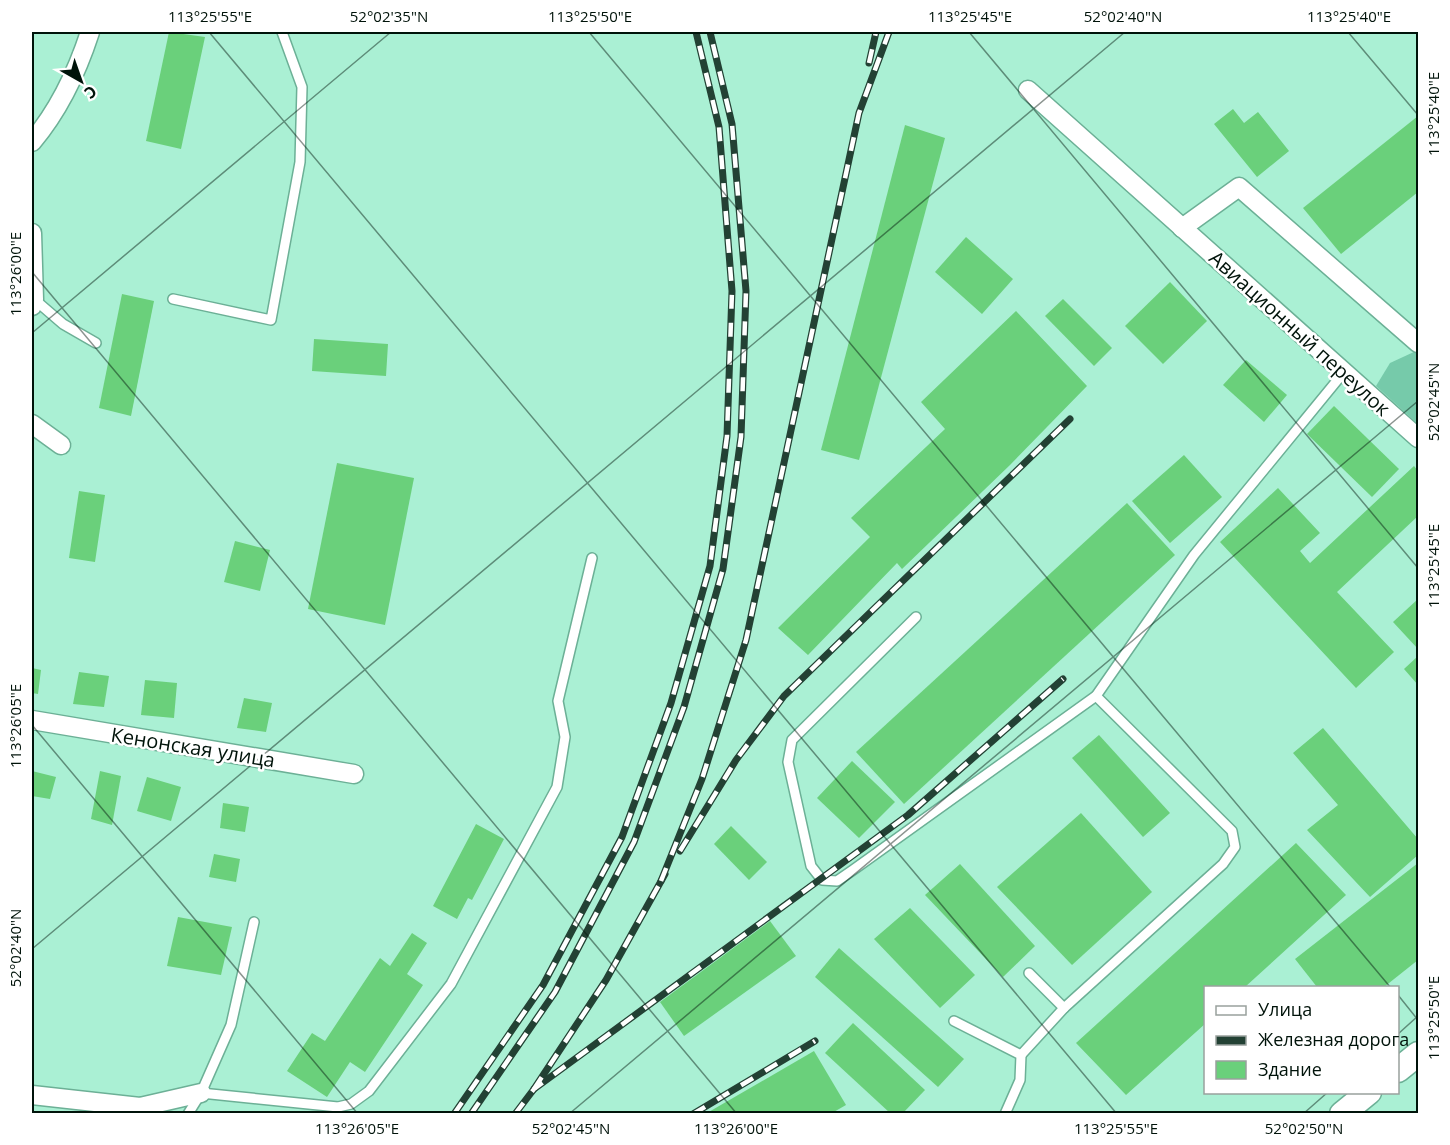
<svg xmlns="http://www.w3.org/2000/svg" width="1450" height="1145" viewBox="0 0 1450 1145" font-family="'Open Sans',sans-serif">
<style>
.green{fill:#76caaa}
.building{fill:#6ad07b}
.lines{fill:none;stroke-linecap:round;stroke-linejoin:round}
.service-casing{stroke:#6cb096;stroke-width:12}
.minor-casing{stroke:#6cb096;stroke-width:21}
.secondary-casing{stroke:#6cb096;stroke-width:27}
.service{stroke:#fff;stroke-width:9}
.minor{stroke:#fff;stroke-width:18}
.secondary{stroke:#fff;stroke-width:24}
.rail-casing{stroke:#234134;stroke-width:7}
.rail{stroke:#fff;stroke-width:4.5;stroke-dasharray:14;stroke-linecap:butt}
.ticks{fill:none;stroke:#00130a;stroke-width:1.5;stroke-opacity:0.45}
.labels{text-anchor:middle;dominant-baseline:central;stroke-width:5;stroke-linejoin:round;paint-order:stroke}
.street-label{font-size:20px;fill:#00130a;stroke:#fff}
.neatline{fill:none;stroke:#00130a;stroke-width:2}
.ticks-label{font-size:15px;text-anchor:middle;fill:#00130a}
</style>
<rect width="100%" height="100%" fill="#aaf0d4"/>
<path class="green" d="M 1416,351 L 1418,353 L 1418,424 L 1376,386 L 1390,363 Z"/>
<g class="building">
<path d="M 169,32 L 205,37 L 181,149 L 146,141 Z"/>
<path d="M 1233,109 L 1244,123 L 1258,112 L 1289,151 L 1257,177 L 1214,124 Z"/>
<path d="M 1418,116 L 1418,192 L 1341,254 L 1303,208 Z"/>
<path d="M 905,125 L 945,138 L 859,460 L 821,450 Z"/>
<path d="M 966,237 L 1013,279 L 982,314 L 935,272 Z"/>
<path d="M 1170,282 L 1207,321 L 1163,364 L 1125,326 Z"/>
<path d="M 122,294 L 154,301 L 131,416 L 99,408 Z"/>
<path d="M 1063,299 L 1112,348 L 1094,366 L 1045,316 Z"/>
<path d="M 1016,311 L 1087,386 L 1010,465 L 902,569 L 897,563 L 808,655 L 778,628 L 870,537 L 851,518 L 945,429 L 921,402 Z"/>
<path d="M 314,339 L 388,344 L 386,376 L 312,371 Z"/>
<path d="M 1246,360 L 1287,395 L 1264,422 L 1223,385 Z"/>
<path d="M 1334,406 L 1399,469 L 1372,497 L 1307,434 Z"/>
<path d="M 1184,455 L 1222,497 L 1170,543 L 1132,501 Z"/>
<path d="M 337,463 L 414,478 L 385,625 L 308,609 Z"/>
<path d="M 1414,466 L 1418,471 L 1418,516 L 1337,592 L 1394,652 L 1356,688 L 1220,542 L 1278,488 L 1320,533 L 1300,551 L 1310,563 Z"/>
<path d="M 79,491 L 105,495 L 95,562 L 69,558 Z"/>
<path d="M 1127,503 L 1175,555 L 904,804 L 856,752 Z"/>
<path d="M 235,541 L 270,550 L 260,591 L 224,582 Z"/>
<path d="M 1418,599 L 1418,649 L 1393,622 Z"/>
<path d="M 1418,656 L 1418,685 L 1404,669 Z"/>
<path d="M 32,668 L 41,670 L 38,694 L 32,693 Z"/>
<path d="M 79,672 L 109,676 L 104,707 L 73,704 Z"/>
<path d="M 145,680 L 177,683 L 174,718 L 141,715 Z"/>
<path d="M 244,698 L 272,703 L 266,732 L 237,728 Z"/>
<path d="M 1323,728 L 1418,839 L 1418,855 L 1370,897 L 1307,830 L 1338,805 L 1293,753 Z"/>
<path d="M 1099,735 L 1170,813 L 1143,837 L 1072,758 Z"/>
<path d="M 852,761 L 895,802 L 859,838 L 817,798 Z"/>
<path d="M 32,771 L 56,777 L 50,799 L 32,796 Z"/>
<path d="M 100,771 L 121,776 L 112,825 L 91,819 Z"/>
<path d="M 147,777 L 181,787 L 171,821 L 137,811 Z"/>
<path d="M 223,803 L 249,807 L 245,832 L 220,828 Z"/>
<path d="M 1081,813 L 1152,892 L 1072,965 L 997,887 Z"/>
<path d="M 476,824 L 504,839 L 472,900 L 468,898 L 457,919 L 433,906 Z"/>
<path d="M 731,826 L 767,862 L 749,880 L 714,844 Z"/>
<path d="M 1296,843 L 1346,895 L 1245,987 L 1206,987 L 1206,1023 L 1126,1095 L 1076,1043 Z"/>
<path d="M 214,854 L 240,859 L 236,882 L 209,877 Z"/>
<path d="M 1418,863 L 1418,960 L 1384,987 L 1317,987 L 1295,959 Z"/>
<path d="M 960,864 L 1035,946 L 1003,977 L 925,895 Z"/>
<path d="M 910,908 L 975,975 L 940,1008 L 874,939 Z"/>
<path d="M 178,917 L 232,927 L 221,975 L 167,966 Z"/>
<path d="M 770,921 L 796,956 L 684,1036 L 660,1002 Z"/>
<path d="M 412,933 L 427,943 L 407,974 L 423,985 L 365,1072 L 350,1062 L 327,1097 L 287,1071 L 312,1033 L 325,1041 L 380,958 L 390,966 Z"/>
<path d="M 839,948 L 964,1059 L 938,1087 L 815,977 Z"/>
<path d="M 853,1023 L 925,1090 L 903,1113 L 890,1113 L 825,1053 Z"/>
<path d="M 814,1051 L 846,1105 L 832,1113 L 707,1113 Z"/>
</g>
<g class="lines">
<g class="service-casing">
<g id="service">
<path d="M 34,299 L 63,324 L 96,343"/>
<path d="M 173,299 L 271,320 L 300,162 L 302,87 L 282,32"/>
<path d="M 916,617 L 792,740 L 788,762 L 811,866 L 822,880 L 837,881 L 853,870 L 1096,696 L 1194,555 L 1344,372"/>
<path d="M 1064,1008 L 1223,864 L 1235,847 L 1232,831 L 1096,696"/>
<path d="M 954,1021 L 1021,1055 L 1020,1080 L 1005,1114"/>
<path d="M 1021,1055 L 1064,1008 L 1029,973"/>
<path d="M 201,1093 L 338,1107 L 351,1104 L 369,1091 L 451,984 L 557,787 L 565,737 L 558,701 L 592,558"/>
<path d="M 188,1114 L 201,1093 L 231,1025 L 254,922"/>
</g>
</g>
<g class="minor-casing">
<g id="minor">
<path d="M 1028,90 L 1418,438"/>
<path d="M 32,142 C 59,110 77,72 90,32"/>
<path d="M 1182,228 L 1239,187 L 1418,343"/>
<path d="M 32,233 L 34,299 L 32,306"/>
<path d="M 32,424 L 61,445"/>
<path d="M 32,720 L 354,774"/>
<path d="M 32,1095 L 140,1107 L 201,1093"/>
</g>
</g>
<g class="secondary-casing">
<g id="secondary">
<path d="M 1398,1070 L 1418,1054"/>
<path d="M 1342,1114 L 1369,1092"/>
</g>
</g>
<use href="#service" class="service"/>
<use href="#minor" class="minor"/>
<use href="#secondary" class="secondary"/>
<g class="rail-casing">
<g id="rail">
<path d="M 869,63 L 876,32"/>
<path d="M 680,851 L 736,760 L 784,696 L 1070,419"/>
<path d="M 661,881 L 702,779 L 746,640 L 859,113 L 889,32"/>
<path d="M 534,1089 L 606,980 L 665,874"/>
<path d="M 454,1114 L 543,985 L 622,837 L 671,703 L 710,566 L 727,436 L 732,291 L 719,127 L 696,32"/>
<path d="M 471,1114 L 555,992 L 634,842 L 684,707 L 723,569 L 741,437 L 746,291 L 732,124 L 710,32"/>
<path d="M 515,1114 L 534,1089 L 908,815 L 1063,679"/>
<path d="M 693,1114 L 815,1041"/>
</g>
</g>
<use href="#rail" class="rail"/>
</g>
<path class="ticks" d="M 209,32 L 1117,1114M 589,32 L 1391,988M 969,32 L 1418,568M 1348,32 L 1418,115M 32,272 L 737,1114M 32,333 L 391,32M 32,725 L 358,1114M 32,949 L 1125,32M 1398,995 L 1418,1020M 1398,1034 L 1418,1016M 569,1114 L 1418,401M 1303,1114 L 1328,1092"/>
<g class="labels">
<g class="street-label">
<text transform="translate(1300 333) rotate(42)">Авиационный переулок</text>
<text transform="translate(193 747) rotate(9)">Кенонская улица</text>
</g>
</g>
<rect width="1450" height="1145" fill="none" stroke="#ffffff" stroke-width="66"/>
<rect x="1204" y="986" width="195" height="108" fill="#ffffff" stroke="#99a19d" stroke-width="1.5"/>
<rect x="1216" y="1006" width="30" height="9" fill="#ffffff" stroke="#99a19d" stroke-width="1.5"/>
<text x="1258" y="1016" font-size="18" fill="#00130a">Улица</text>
<rect x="1216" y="1036" width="30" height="9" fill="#234134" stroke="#99a19d" stroke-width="1.5"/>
<text x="1258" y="1046" font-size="18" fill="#00130a">Железная дорога</text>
<rect x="1216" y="1061" width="30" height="18" fill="#6ad07b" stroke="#99a19d" stroke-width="1.5"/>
<text x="1258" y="1076" font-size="18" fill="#00130a">Здание</text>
<g transform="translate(81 81) rotate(140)" stroke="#ffffff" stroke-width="4.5" paint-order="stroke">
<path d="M0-4.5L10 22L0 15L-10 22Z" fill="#00130a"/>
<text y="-9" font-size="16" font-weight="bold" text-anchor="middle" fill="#00130a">С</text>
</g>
<rect x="33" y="33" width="1384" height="1079" class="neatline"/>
<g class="ticks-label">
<text x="210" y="22">113°25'55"E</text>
<text x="389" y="22">52°02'35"N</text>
<text x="590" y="22">113°25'50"E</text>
<text x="970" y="22">113°25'45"E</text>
<text x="1123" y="22">52°02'40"N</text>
<text x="1349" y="22">113°25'40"E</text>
<text transform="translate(1434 114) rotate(-90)" y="5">113°25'40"E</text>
<text transform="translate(16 274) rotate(-90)" y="5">113°26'00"E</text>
<text transform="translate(1434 402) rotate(-90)" y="5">52°02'45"N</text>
<text transform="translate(1434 566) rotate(-90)" y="5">113°25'45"E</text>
<text transform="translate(16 726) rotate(-90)" y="5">113°26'05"E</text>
<text transform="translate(16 948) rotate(-90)" y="5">52°02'40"N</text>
<text transform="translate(1434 1018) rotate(-90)" y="5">113°25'50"E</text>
<text x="357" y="1134">113°26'05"E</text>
<text x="571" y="1134">52°02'45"N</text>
<text x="736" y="1134">113°26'00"E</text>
<text x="1116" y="1134">113°25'55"E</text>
<text x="1304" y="1134">52°02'50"N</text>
</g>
</svg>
